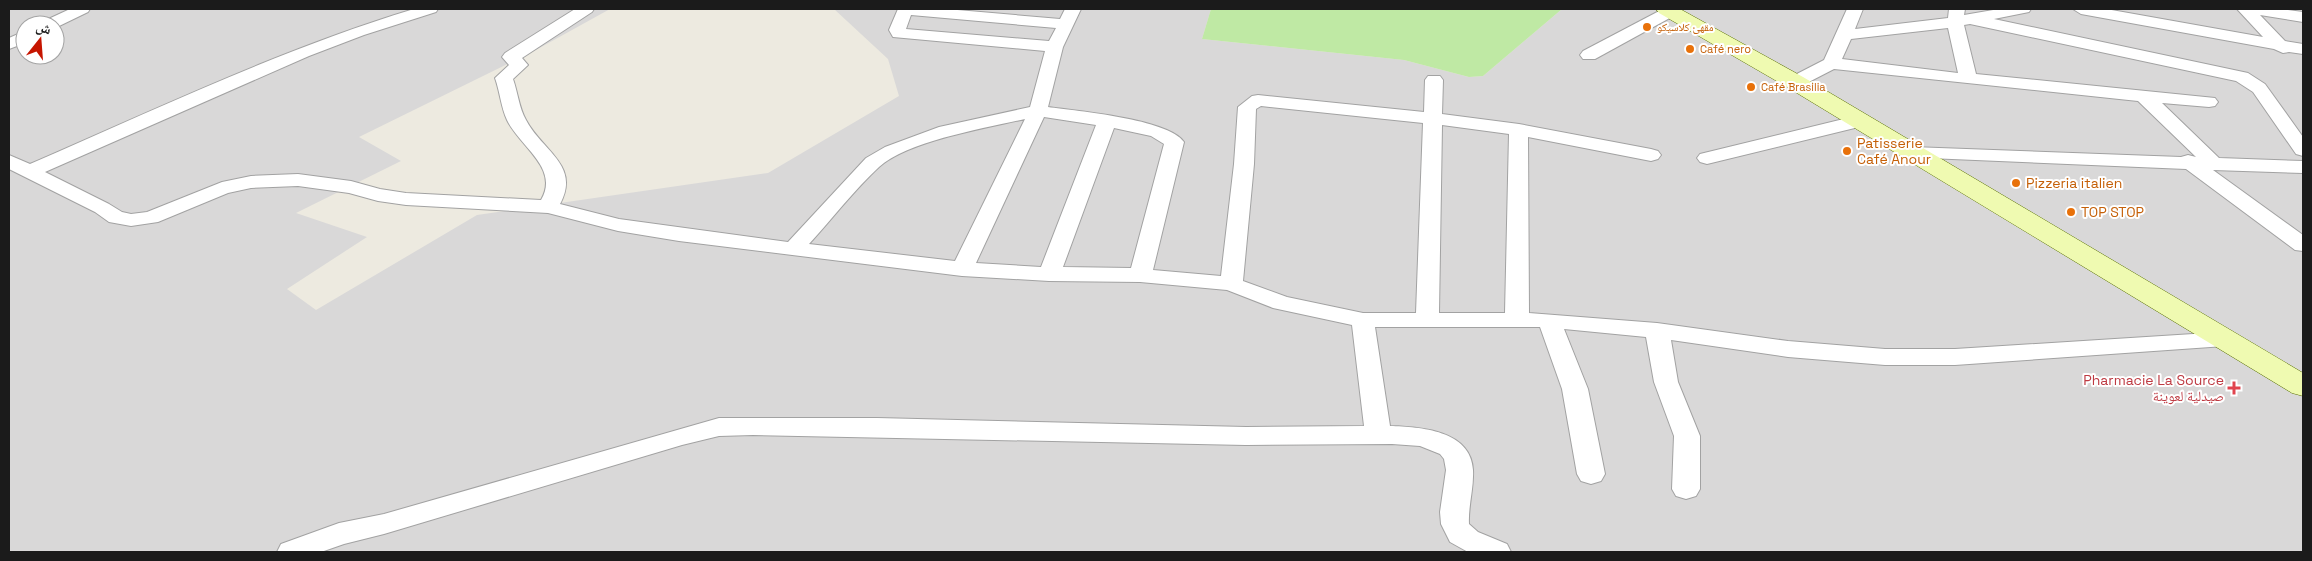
<svg xmlns="http://www.w3.org/2000/svg" width="2312" height="561" viewBox="0 0 2312 561" font-family="'Space Grotesk','Noto Naskh Arabic',sans-serif">
<style>
.residential{fill:#d9d8d8;fill-rule:evenodd}
.grass{fill:#bfe9a4}
.lines{fill:none;stroke-linecap:round;stroke-linejoin:round}
.minor-casing{stroke:#a2a2a2;stroke-width:2}
.secondary-casing{stroke:#5a7103;stroke-width:1}
.minor{fill:#fff;fill-rule:evenodd}
.secondary{fill:#effab1;fill-rule:evenodd}
.food-dot{fill:#e8710a;stroke:#fff;stroke-width:2}
.health-dot{fill:#e0444e;stroke:#fff;stroke-width:2}
.labels{text-anchor:middle;dominant-baseline:central;stroke-width:4;stroke-linejoin:round;paint-order:stroke}
.far-food-label{font-size:11px;fill:#c56008;stroke:#fff;text-anchor:start}
.food-label{font-size:14px;fill:#c56008;stroke:#fff;text-anchor:start}
.health-label{font-size:14px;fill:#be3a42;stroke:#fff;text-anchor:end}
</style>
<rect width="100%" height="100%" fill="#edeae0"/>
<path class="residential" d="M 9,9 L 610,9 L 534,51 L 359,137 L 401,161 L 296,213 L 367,237 L 287,289 L 316,310 L 477,215 L 768,173 L 899,96 L 888,59 L 834,9 L 1211,9 L 1202,39 L 1404,60 L 1469,77 L 1483,76 L 1562,9 L 2303,9 L 2303,552 L 9,552 ZM 25,25 L 55,25 L 55,55 L 25,55 Z"/>
<path class="grass" d="M 1211,9 L 1562,9 L 1483,76 L 1469,77 L 1404,60 L 1202,39 Z"/>
<g class="lines">
<g class="minor-casing">
<g id="minor">
<path d="M 70,9 L 90,9 L 88,12 L 55,28 L 55,25 L 40,25 L 42,22 Z"/>
<path d="M 414,9 L 438,9 L 436,12 L 364,35 L 309,56 L 45,172 L 109,204 L 122,212 L 131,214 L 147,212 L 222,182 L 251,176 L 298,174 L 351,181 L 380,189 L 406,193 L 541,200 C 560,168 520,147 507,120 C 501,107 500,92 495,78 L 509,65 L 502,57 L 505,53 L 575,9 L 594,9 L 592,12 L 522,58 L 528,65 L 513,79 C 518,93 519,108 526,120 C 542,151 581,165 560,204 L 619,219 L 788,242 L 866,158 L 885,147 L 939,127 L 1030,107 L 1045,51 L 893,37 L 889,30 L 898,9 L 946,9 L 1060,19 L 1065,9 L 1081,9 L 1063,47 L 1048,107 C 1077,111 1168,119 1184,142 L 1153,270 L 1221,276 L 1234,164 L 1238,107 L 1252,96 L 1258,95 L 1424,112 L 1425,80 L 1428,76 L 1440,76 L 1443,80 L 1442,114 L 1519,124 L 1651,149 L 1658,151 L 1661,155 L 1658,159 L 1651,161 L 1528,137 L 1529,313 L 1657,323 L 1788,341 L 1885,349 L 1955,349 L 2225,332 L 2233,334 L 2237,339 L 2233,344 L 2225,346 L 1955,365 L 1885,365 L 1788,357 L 1671,340 L 1678,382 L 1700,436 L 1700,489 L 1696,496 L 1686,499 L 1676,496 L 1672,489 L 1674,436 L 1654,382 L 1646,337 L 1564,329 L 1588,389 L 1605,474 L 1601,481 L 1591,484 L 1581,481 L 1577,474 L 1562,389 L 1540,327 L 1375,327 L 1390,426 C 1420,427 1471,430 1473,470 C 1474,488 1468,506 1469,524 L 1478,532 L 1507,544 L 1511,552 L 1468,552 L 1450,542 L 1441,524 L 1440,512 L 1446,470 L 1444,459 L 1440,454 L 1420,446 L 1392,444 L 1246,445 L 753,435 L 719,436 L 682,445 L 384,534 L 344,544 L 321,552 L 277,552 L 281,544 L 339,523 L 384,514 L 719,418 L 877,418 L 1246,427 L 1364,426 L 1352,325 L 1273,308 L 1227,290 L 1140,282 L 1049,281 L 962,276 L 679,241 L 618,231 L 548,213 L 406,205 L 378,201 L 349,193 L 298,186 L 251,188 L 228,193 L 158,222 L 131,226 L 109,222 L 95,212 L 9,169 L 9,155 L 30,164 C 157,109 282,49 414,9 ZM 911,15 L 1056,28 L 1049,41 L 906,29 ZM 1261,106 L 1423,123 L 1416,313 L 1363,313 L 1287,297 L 1243,281 L 1254,164 L 1256,109 ZM 1044,117 L 1096,125 L 1041,267 L 976,263 ZM 1025,119 L 955,261 L 809,244 C 832,219 854,190 879,167 C 908,141 986,128 1025,119 ZM 1442,125 L 1509,134 L 1505,313 L 1439,313 ZM 1114,128 L 1151,136 L 1164,144 L 1131,268 L 1063,267 Z"/>
<path d="M 1663,9 L 1677,9 L 1679,11 L 1677,14 L 1595,59 L 1583,59 L 1580,55 L 1583,51 Z"/>
<path d="M 1847,9 L 1863,9 L 1855,29 L 1948,18 L 1949,9 L 1965,9 L 1964,15 L 1999,9 L 2031,9 L 2029,12 L 1994,19 L 2248,73 L 2265,84 L 2303,137 L 2303,156 L 2296,154 L 2253,92 L 2236,81 L 1970,24 L 1964,25 L 1976,74 L 2215,98 L 2218,102 L 2215,106 L 2209,107 L 2162,103 L 2219,158 L 2303,161 L 2303,173 L 2213,170 L 2303,235 L 2303,251 L 2295,250 L 2186,169 L 1905,157 L 1902,153 L 1905,149 L 1912,147 L 2181,157 L 2188,155 L 2196,157 L 2138,101 L 1834,69 L 1801,86 L 1789,86 L 1786,82 L 1789,78 L 1824,60 ZM 1948,28 L 1958,73 L 1842,59 L 1851,39 Z"/>
<path d="M 2073,9 L 2106,9 L 2263,37 L 2237,9 L 2281,9 L 2303,12 L 2303,22 L 2260,15 L 2285,41 L 2303,44 L 2303,54 L 2289,52 L 2283,53 L 2274,49 L 2081,14 Z"/>
<path d="M 25,31 L 25,43 L 9,49 L 9,38 Z"/>
<path d="M 1860,115 L 1867,117 L 1869,121 L 1867,125 L 1707,164 L 1700,162 L 1697,158 L 1700,154 Z"/>
</g>
</g>
<g class="secondary-casing">
<path id="secondary" d="M 1656,9 L 1680,9 L 1803,77 L 2303,373 L 2303,396 L 2292,393 L 1787,87 L 1659,13 Z"/>
</g>
<use href="#minor" class="minor"/>
<use href="#secondary" class="secondary"/>
</g>
<g class="food-dot">
<circle cx="1647" cy="27" r="5"/>
<circle cx="1690" cy="49" r="5"/>
<circle cx="1751" cy="87" r="5"/>
<circle cx="1847" cy="151" r="5"/>
<circle cx="2016" cy="183" r="5"/>
<circle cx="2071" cy="212" r="5"/>
</g>
<path class="health-dot" d="M2231.5 380.5h5v5h5v5h-5v5h-5v-5h-5v-5h5z"/>
<g class="labels">
<g class="far-food-label">
<text x="1657" y="27">مقهئ كلاسيكو</text>
<text x="1700" y="49">Café nero</text>
<text x="1761" y="87">Café Brasilia</text>
</g>
<g class="food-label">
<text x="1857" y="143">Patisserie<tspan x="1857" dy="16">Café Anour</tspan></text>
<text x="2026" y="183">Pizzeria italien</text>
<text x="2081" y="212">TOP STOP</text>
</g>
<g class="health-label">
<text x="2224" y="380">Pharmacie La Source<tspan x="2224" dy="16">صيدلية لعوينة</tspan></text>
</g>
</g>
<rect width="2312" height="561" fill="none" stroke="#1b1b1b" stroke-width="20"/>
<g transform="translate(40 40) rotate(17)"><circle r="24" fill="#ffffff" stroke="#a4a4a4"/>
<path d="M0-4L9 19L0 12L-9 19Z" fill="#c61500"/>
<text y="-8" font-size="14" font-weight="bold" text-anchor="middle" fill="#1b1b1b">ش</text>
</g>
</svg>
